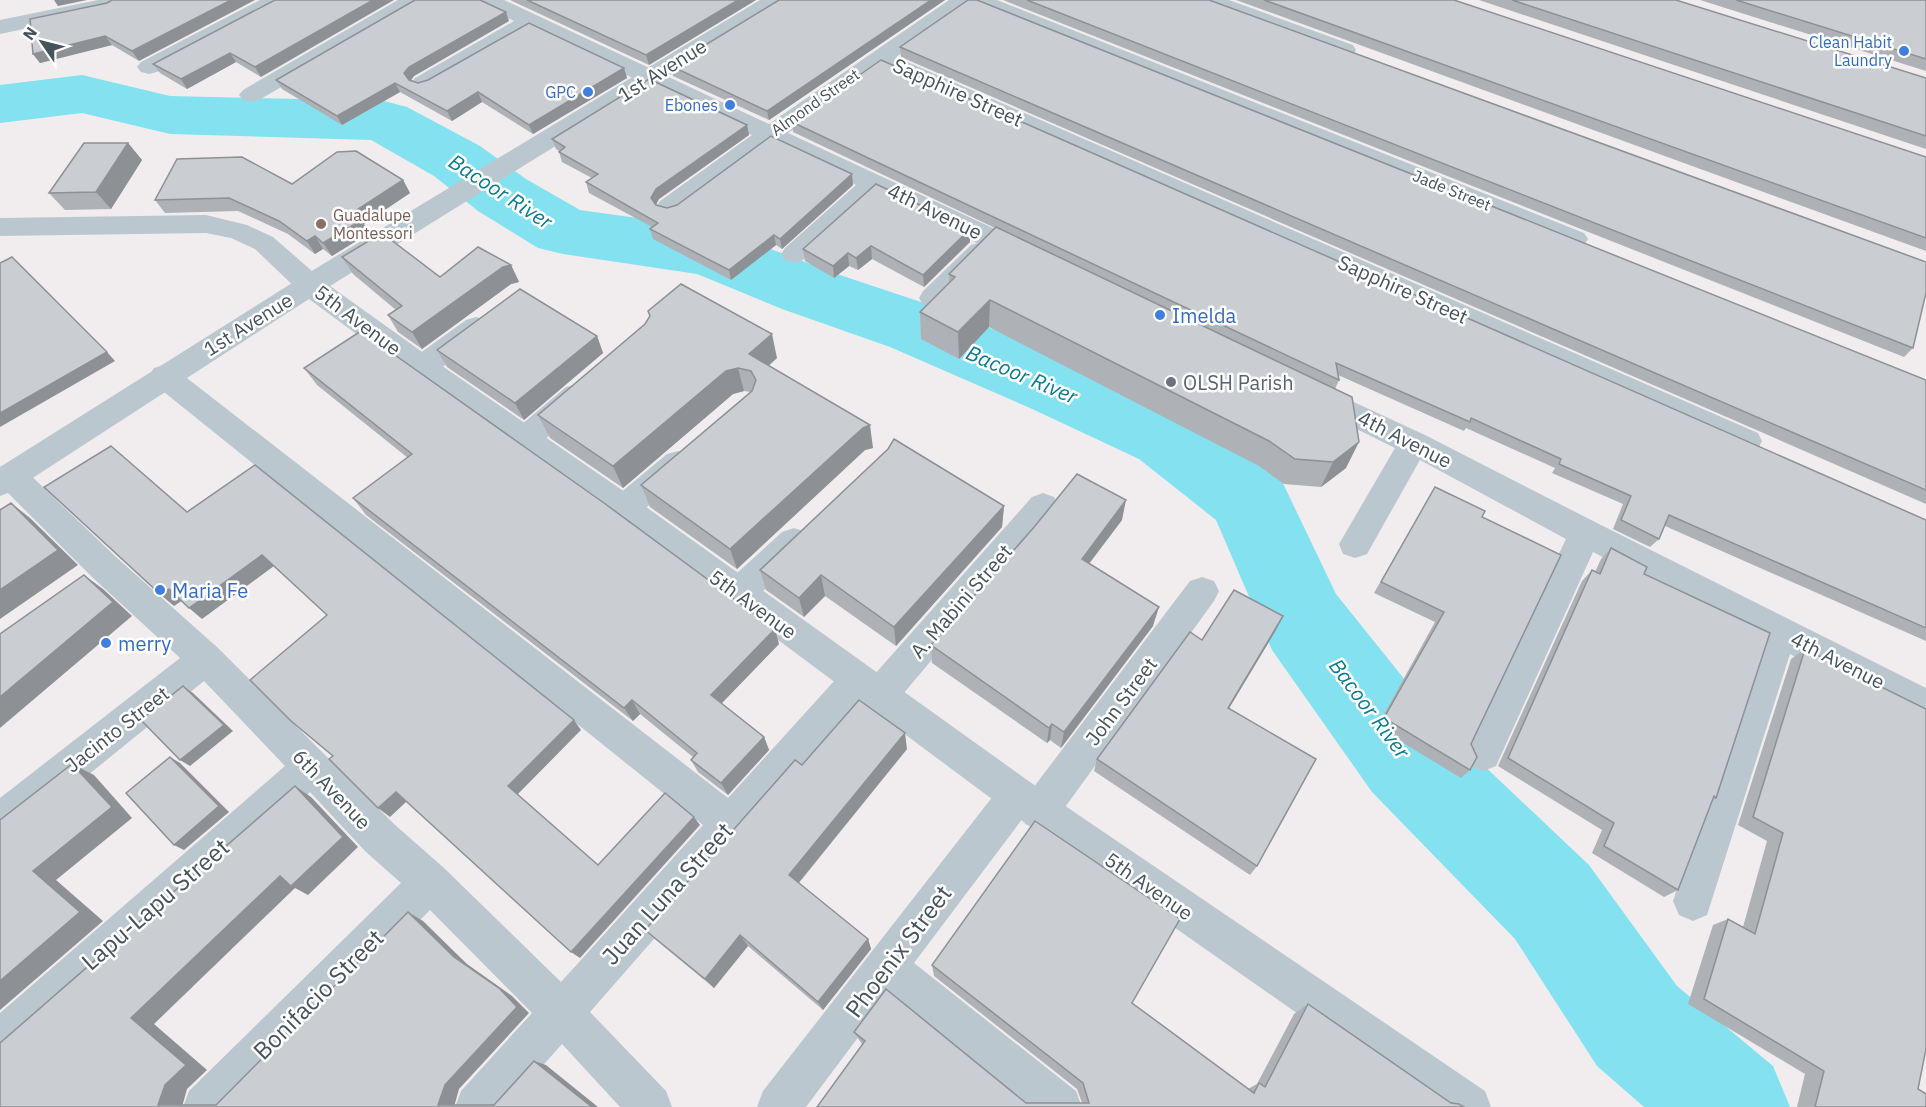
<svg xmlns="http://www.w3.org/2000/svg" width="1926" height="1107" viewBox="0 0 1926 1107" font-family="'IBM Plex Sans',sans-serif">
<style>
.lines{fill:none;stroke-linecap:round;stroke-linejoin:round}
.river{fill:#84e1f0;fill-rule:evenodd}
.minor{fill:#bbc7ce;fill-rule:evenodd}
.tertiary{fill:#bbc7ce;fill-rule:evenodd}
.wall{fill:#aeb1b5}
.shaded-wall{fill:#8d9094}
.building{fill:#caced3;stroke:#8d9094;stroke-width:1.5}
.shop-dot{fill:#3f7fe0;stroke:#fff;stroke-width:2}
.education-dot{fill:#8d6e63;stroke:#fff;stroke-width:2}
.worship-dot{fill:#6b7280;stroke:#fff;stroke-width:2}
.labels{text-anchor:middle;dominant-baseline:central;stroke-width:5;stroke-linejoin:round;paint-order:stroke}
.far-shop-label{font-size:16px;fill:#366cbe;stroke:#fff;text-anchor:end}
.far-street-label{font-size:16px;fill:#45535c;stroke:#fff}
.far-education-label{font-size:16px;fill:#785e54;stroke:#fff;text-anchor:start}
.street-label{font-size:20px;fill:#45535c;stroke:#fff}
.shop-label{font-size:20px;fill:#366cbe;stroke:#fff;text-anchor:start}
.worship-label{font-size:20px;fill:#5b616d;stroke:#fff;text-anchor:start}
.water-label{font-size:21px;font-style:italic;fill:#077c8f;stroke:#fff}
.near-street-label{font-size:24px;fill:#45535c;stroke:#fff}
</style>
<rect width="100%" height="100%" fill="#f1edee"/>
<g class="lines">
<path class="river" d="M 82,75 L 170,96 L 384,101 L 407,107 L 480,146 L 526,179 L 580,210 L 709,228 L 734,235 L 834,273 L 942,309 L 1086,366 L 1197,415 L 1279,475 L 1336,594 L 1442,726 L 1589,865 L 1677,986 L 1773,1066 L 1790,1107 L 1644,1107 L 1597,1066 L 1515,939 L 1372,792 L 1272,650 L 1216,520 L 1139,459 L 1030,408 L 890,347 L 782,309 L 697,274 L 563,254 L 538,248 L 478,211 L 434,176 L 371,140 L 170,134 L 82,113 L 0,123 L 0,85 Z"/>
<g class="minor">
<path d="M 98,0 L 126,0 L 123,5 L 113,10 L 0,34 L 0,20 Z"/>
<path d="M 260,0 L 287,0 L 284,5 L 157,72 L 149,74 L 141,72 L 137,67 L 141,62 Z"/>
<path d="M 398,0 L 425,0 L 422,5 L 259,100 L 251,102 L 243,100 L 239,95 L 243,90 Z"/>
<path d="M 476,0 L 504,0 L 769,124 L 949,0 L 997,0 L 1584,233 L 1588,239 L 1584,245 L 1575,248 L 1566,245 L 971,5 L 896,57 L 1758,433 L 1762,441 L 1758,449 L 1747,453 L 1736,449 L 881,67 L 788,133 L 1038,249 L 1041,256 L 1038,263 L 1028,265 L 993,250 L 989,257 L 943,305 L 933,308 L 923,305 L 919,298 L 923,291 L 971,245 L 977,243 L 876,194 L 803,260 L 794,263 L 785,260 L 781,254 L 785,248 L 856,185 L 772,144 L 678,213 L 669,216 L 660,213 L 656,207 L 660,201 L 752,135 L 532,30 L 431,88 L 423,90 L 415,88 L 411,83 L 415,78 L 514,21 L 479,5 Z"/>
<path d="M 1198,0 L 1229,0 L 1353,45 L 1356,50 L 1353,55 L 1345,57 L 1337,55 L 1201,5 Z"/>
<path d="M 206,215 L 247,225 L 273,237 L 320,278 L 324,285 L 320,292 L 310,295 L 300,292 L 255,249 L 231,238 L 206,233 L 0,236 L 0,218 Z"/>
<path d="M 476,317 L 486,320 L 490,327 L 486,334 L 432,375 L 422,378 L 412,375 L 407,367 L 412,359 L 466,320 Z"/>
<path d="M 164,365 L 174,368 L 728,798 L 845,669 L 858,664 L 871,669 L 874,675 L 1032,497 L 1043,493 L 1054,497 L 1059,506 L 1054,515 L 892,707 L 879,711 L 866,707 L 863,700 L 590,1012 L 666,1091 L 672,1107 L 620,1107 L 562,1044 L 506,1107 L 455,1107 L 461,1091 L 532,1013 L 430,910 L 236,1107 L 183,1107 L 189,1091 L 401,883 L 366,852 L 310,792 L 15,1056 L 0,1062 L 0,1013 L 285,766 L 204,681 L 14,835 L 0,841 L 0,798 L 180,658 L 92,577 L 0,485 L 0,467 L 11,463 L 22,467 L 116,557 L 218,648 L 394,824 L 444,868 L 561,982 L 703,825 L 154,384 L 149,376 L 154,368 Z"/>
<path d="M 577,384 L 588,387 L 592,395 L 588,403 L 537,446 L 526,450 L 515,446 L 511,438 L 515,430 L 566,387 Z"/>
<path d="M 1315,384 L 1425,435 L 1597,523 L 1926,688 L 1926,723 L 1790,654 L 1707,915 L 1693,921 L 1679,915 L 1673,901 L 1760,639 L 1593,552 L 1496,766 L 1483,771 L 1470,766 L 1464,754 L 1566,539 L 1420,460 L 1367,554 L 1355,558 L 1343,554 L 1339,544 L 1395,448 L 1304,403 L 1300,395 L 1304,387 Z"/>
<path d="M 678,451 L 689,454 L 694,463 L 689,472 L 635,517 L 624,521 L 613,517 L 608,508 L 613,499 L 667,454 Z"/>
<path d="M 794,528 L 806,532 L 810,542 L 806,552 L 750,603 L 738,608 L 726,603 L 721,593 L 726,583 L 782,532 Z"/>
<path d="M 1202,577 L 1214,581 L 1219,591 L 1214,601 L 1053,824 L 1039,830 L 1025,824 L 1023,818 L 914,963 L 1076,1091 L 1082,1107 L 1025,1107 L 889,996 L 806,1107 L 757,1107 L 763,1091 L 1004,782 L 1017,777 L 1030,782 L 1033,788 L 1190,581 Z"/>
</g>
<path class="tertiary" d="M 760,0 L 786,0 L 783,5 L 330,286 L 432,359 L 635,499 L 1030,782 L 1485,1091 L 1491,1107 L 1431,1107 L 1004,808 L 613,517 L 412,375 L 309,299 L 11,492 L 0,496 L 0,467 L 300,278 Z"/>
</g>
<g class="wall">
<path d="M 275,0 L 261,77 L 236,62 L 187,89 L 160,73 L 153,64 Z"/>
<path d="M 510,0 L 756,0 L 649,65 Z"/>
<path d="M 779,0 L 945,0 L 769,120 L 673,76 L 671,66 Z"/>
<path d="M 1003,0 L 1208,0 L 1913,348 L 1904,357 Z"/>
<path d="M 1236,0 L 1454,0 L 1926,157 L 1926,251 Z"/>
<path d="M 1479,0 L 1676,0 L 1926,78 L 1926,149 Z"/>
<path d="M 1700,0 L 1926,0 L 1926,71 Z"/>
<path d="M 107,3 L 139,61 L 112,45 L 40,63 L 33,54 Z"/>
<path d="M 509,21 L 414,76 L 411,80 L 418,83 L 624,68 L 627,78 L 533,134 L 482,102 L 452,121 L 400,92 L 342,125 L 282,89 L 276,80 Z"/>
<path d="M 900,47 L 1926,380 L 1926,504 L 901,57 Z"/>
<path d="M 792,122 L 1926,520 L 1926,641 L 1665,526 L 1659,539 L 1650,547 L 1613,529 L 1623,504 L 1552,473 L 1555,468 L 1466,428 L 1464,431 L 1338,375 L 1339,380 L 1335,389 L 1346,468 L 1321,487 L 1284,484 L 1259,466 L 989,327 L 959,359 L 921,339 L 920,312 L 949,283 L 949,274 L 995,228 L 793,132 Z"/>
<path d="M 747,125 L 749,135 L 659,199 L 656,205 L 667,208 L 853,185 L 782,249 L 776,245 L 731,280 L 653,239 L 650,229 L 652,227 L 589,193 L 586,182 L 592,178 L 562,162 L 559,152 L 559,151 L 556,149 L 552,139 Z"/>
<path d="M 128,143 L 142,160 L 111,209 L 65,210 L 49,193 Z"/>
<path d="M 403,180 L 410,193 L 364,224 L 369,233 L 332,256 L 323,249 L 315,254 L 288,234 L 238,211 L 165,213 L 155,200 L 292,184 Z"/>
<path d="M 970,229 L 970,242 L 924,287 L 872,259 L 858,270 L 849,266 L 834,278 L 805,261 L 803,249 Z"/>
<path d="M 342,257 L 440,277 L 511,265 L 519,282 L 511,284 L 422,349 L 398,332 L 388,315 L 396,310 L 353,274 Z"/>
<path d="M 597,336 L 603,353 L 524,420 L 447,367 L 437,350 Z"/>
<path d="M 777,358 L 768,366 L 873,448 L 865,450 L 737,569 L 650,507 L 641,485 L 750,392 L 744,391 L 733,394 L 623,488 L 550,438 L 538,415 Z"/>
<path d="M 304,368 L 779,644 L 721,704 L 764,737 L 769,750 L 728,795 L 698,772 L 691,760 L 693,757 L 640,714 L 633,721 L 366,515 L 353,498 L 408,458 L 317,385 Z"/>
<path d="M 1435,487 L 1482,517 L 1470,770 L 1461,778 L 1377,727 L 1435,622 L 1374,593 Z"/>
<path d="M 1004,506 L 1002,527 L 896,646 L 825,596 L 804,617 L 766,590 L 760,570 Z"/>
<path d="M 1122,520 L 1089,564 L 1153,626 L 1061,748 L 1050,740 L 1047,743 L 932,663 L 931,645 Z"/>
<path d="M 1611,548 L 1644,574 L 1716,798 L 1713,799 L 1678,890 L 1664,897 L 1592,853 L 1602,830 L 1498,766 L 1582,581 L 1592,570 L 1595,572 L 1601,559 Z"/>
<path d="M 1276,630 L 1229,708 L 1257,866 L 1250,875 L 1094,771 L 1097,759 L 1202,640 Z"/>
<path d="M 1805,649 L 1918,1089 L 1926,1107 L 1797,1107 L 1805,1074 L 1688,1004 L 1713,925 L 1728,919 L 1743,927 L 1767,841 L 1738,825 L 1791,659 Z"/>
<path d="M 907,749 L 799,883 L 868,939 L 871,949 L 823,1010 L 748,946 L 714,988 L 656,940 L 645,930 L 802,765 Z"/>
<path d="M 932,965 L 1132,1003 L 1248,1089 L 1257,1084 L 1294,1014 L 1308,1004 L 1451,1103 L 817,1107 L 862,1044 L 859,1040 L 854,1032 L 1026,1103 L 1082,1103 L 1077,1089 L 934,976 Z"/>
</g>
<g class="shaded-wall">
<path d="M 54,0 L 87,0 L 58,6 Z"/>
<path d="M 231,0 L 255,0 L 139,61 L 132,51 Z"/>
<path d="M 373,0 L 394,0 L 261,77 L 255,67 Z"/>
<path d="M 738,0 L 756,0 L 649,65 L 646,55 Z"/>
<path d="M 931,0 L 945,0 L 769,120 L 767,111 Z"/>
<path d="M 506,12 L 509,21 L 414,76 L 409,83 L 404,73 L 409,67 Z"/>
<path d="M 105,36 L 112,45 L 40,63 L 33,54 Z"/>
<path d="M 230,53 L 236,62 L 187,89 L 181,79 Z"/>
<path d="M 624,68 L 627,78 L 533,134 L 529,125 Z"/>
<path d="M 395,83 L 400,92 L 342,125 L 337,116 Z"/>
<path d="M 478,92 L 482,102 L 452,121 L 447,111 Z"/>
<path d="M 747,125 L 749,135 L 659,199 L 654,208 L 651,198 L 656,189 Z"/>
<path d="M 128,143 L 142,160 L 111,209 L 96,192 Z"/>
<path d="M 852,174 L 853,185 L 782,249 L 780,239 Z"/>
<path d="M 403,180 L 410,193 L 364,224 L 369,233 L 332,256 L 323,243 L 352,213 Z"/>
<path d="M 970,229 L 970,242 L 924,287 L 923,275 Z"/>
<path d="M 774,235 L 776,245 L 731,280 L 729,270 Z"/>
<path d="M 315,236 L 323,249 L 315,254 L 307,241 Z"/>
<path d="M 871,246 L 872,259 L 858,270 L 856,258 Z"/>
<path d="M 848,253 L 849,266 L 834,278 L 833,266 Z"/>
<path d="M 511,265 L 519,282 L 511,284 L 422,349 L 412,332 L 503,267 Z"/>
<path d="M 990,300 L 989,327 L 959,359 L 958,332 Z"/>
<path d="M 772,334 L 777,358 L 755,378 L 749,354 Z"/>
<path d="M 597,336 L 603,353 L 524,420 L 515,403 Z"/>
<path d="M 107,352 L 115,361 L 0,427 L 0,413 Z"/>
<path d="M 738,368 L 744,391 L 733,394 L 623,488 L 613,466 L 726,371 Z"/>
<path d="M 870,425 L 873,448 L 865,450 L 737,569 L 730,549 L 863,428 Z"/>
<path d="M 1359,442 L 1346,468 L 1321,487 L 1333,462 Z"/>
<path d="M 1126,500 L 1122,520 L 1078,578 L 1082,559 Z"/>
<path d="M 11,503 L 30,518 L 78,565 L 0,619 L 0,590 Z"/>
<path d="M 1004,506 L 1002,527 L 896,646 L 894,627 Z"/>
<path d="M 262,555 L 274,566 L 202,619 L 189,608 Z"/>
<path d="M 84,575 L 103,589 L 132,616 L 0,728 L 0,697 Z"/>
<path d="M 821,575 L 825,596 L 804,617 L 799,598 Z"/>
<path d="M 169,589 L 183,600 L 174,606 L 161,595 Z"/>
<path d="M 1159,607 L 1153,626 L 1061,748 L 1064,732 Z"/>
<path d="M 1283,616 L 1276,630 L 1222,720 L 1228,708 Z"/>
<path d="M 775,629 L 779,644 L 717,708 L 711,695 Z"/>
<path d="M 183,686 L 193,693 L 233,731 L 190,766 L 180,760 Z"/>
<path d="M 632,700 L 640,714 L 633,721 L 624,708 Z"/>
<path d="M 574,720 L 581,730 L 517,795 L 508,786 Z"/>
<path d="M 1052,724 L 1050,740 L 1047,743 L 1049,728 Z"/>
<path d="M 905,733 L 907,749 L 795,887 L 789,875 Z"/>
<path d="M 764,737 L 769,750 L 728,795 L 721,783 Z"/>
<path d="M 170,757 L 180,763 L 229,812 L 184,850 L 174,845 Z"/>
<path d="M 72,764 L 94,775 L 132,818 L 56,880 L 103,921 L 0,1010 L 0,981 L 33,871 Z"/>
<path d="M 295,786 L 311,797 L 358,847 L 308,895 L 295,888 L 154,1024 L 207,1070 L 187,1089 L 182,1107 L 158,1105 L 131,1018 Z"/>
<path d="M 396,792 L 407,801 L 390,817 L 378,808 Z"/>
<path d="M 694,817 L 700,825 L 580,958 L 571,952 Z"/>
<path d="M 408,912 L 423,921 L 467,964 L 512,996 L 529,1013 L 459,1089 L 454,1107 L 438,1105 L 454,957 Z"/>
<path d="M 740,935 L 748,946 L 714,988 L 705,979 Z"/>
<path d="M 868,939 L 871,949 L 823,1010 L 818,1002 Z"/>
<path d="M 534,1061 L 546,1065 L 598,1107 L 592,1107 Z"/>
</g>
<g class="building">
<path d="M 112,0 L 231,0 L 132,51 L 105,36 L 33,54 L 30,19 L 107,3 Z"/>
<path d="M 275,0 L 373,0 L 255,67 L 230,53 L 181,79 L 153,64 Z"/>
<path d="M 415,0 L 480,0 L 506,12 L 409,67 L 404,73 L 409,80 L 418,83 L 428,80 L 529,23 L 624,68 L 529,125 L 478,92 L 447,111 L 395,83 L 337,116 L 276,80 Z"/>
<path d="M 527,0 L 738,0 L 646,55 Z"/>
<path d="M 779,0 L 931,0 L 767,111 L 671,66 Z"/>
<path d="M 968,0 L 977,0 L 1926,380 L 1926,490 L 900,47 Z"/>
<path d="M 1027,0 L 1209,0 L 1926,262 L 1926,293 L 1913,348 Z"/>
<path d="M 1264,0 L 1454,0 L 1926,157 L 1926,238 Z"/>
<path d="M 1512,0 L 1676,0 L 1926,78 L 1926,136 Z"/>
<path d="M 1736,0 L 1926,0 L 1926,59 Z"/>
<path d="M 881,60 L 1926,520 L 1926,628 L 1669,515 L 1659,539 L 1621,520 L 1631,496 L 1559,464 L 1561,459 L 1471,418 L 1470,422 L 1336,363 L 1339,380 L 792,122 Z"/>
<path d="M 649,79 L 747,125 L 656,189 L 651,198 L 656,205 L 667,208 L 677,205 L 771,136 L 852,174 L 780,239 L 774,235 L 729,270 L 650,229 L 658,223 L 586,182 L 598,174 L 559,152 L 565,147 L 552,139 Z"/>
<path d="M 84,143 L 128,143 L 96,192 L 49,193 Z"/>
<path d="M 356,151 L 403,180 L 352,213 L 362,220 L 323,243 L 315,236 L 307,241 L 279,221 L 229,198 L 155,200 L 177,159 L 242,157 L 292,184 L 337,152 Z"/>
<path d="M 876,184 L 970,229 L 923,275 L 871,246 L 856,258 L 848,253 L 833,266 L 803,249 Z"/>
<path d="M 996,227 L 1352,397 L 1359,442 L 1333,462 L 1295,459 L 1269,441 L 990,300 L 958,332 L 920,312 L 955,277 L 949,274 Z"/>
<path d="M 382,233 L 440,277 L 478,247 L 511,265 L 503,267 L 412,332 L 388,315 L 402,306 L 342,257 Z"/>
<path d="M 12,257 L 107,352 L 0,413 L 0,263 Z"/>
<path d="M 681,284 L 772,334 L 749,354 L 870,425 L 863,428 L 730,549 L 641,485 L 752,391 L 756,380 L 751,371 L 738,368 L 726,371 L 613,466 L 538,415 L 645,324 L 650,316 L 648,311 Z"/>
<path d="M 520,289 L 597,336 L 515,403 L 437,350 Z"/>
<path d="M 361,331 L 604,503 L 775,629 L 711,695 L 764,737 L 721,783 L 691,760 L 697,753 L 632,700 L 624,708 L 353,498 L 412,454 L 304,368 Z"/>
<path d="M 894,439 L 1004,506 L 894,627 L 821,575 L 799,598 L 760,570 L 888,449 Z"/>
<path d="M 111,446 L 187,512 L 255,465 L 574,720 L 508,786 L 598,865 L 665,793 L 694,817 L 571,952 L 396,792 L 378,808 L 329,759 L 333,756 L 291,721 L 250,680 L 327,615 L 262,555 L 189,608 L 169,589 L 161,595 L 44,487 Z"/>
<path d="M 1077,474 L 1126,500 L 1082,559 L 1159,607 L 1064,732 L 1052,724 L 1049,728 L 931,645 L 1035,526 Z"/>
<path d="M 1435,487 L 1485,511 L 1482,517 L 1561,555 L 1471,744 L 1477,757 L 1470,770 L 1384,718 L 1444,612 L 1381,582 Z"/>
<path d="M 11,503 L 58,550 L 0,590 L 0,510 Z"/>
<path d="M 1611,548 L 1647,567 L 1644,574 L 1770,633 L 1716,798 L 1714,796 L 1678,890 L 1604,846 L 1614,823 L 1508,758 L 1592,570 L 1600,574 Z"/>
<path d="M 84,575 L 113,602 L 0,697 L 0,634 Z"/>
<path d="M 1234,590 L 1283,616 L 1228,708 L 1316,759 L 1257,866 L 1097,759 L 1190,632 L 1202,640 Z"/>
<path d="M 1805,649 L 1926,709 L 1926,1049 L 1918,1089 L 1926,1094 L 1926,1107 L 1815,1107 L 1824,1071 L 1704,999 L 1728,919 L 1755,934 L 1783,833 L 1753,817 Z"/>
<path d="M 183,686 L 224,725 L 180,760 L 141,720 Z"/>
<path d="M 859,700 L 905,733 L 789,875 L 868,939 L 818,1002 L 740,935 L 705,979 L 645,930 L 795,760 L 802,765 Z"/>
<path d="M 170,757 L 219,806 L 174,845 L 126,793 Z"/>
<path d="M 72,764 L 112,807 L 33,871 L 80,912 L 0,981 L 0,820 Z"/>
<path d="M 295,786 L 343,837 L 291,886 L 280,876 L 131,1018 L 186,1065 L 165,1085 L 158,1105 L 216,1105 L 408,912 L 454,957 L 500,989 L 517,1007 L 445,1085 L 438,1105 L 494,1105 L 534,1061 L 592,1107 L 0,1107 L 0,1043 Z"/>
<path d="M 1035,821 L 1180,919 L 1132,1003 L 1254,1093 L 1259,1083 L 1265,1087 L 1308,1004 L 1451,1103 L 1459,1104 L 1464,1107 L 817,1107 L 865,1041 L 854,1032 L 886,989 L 1026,1103 L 1089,1103 L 1083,1083 L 932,965 Z"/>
</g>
<g class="shop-dot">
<circle cx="1904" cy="51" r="6"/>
<circle cx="588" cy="92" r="6"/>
<circle cx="730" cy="105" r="6"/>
<circle cx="1160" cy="315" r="6"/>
<circle cx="160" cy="590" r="6"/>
<circle cx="106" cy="643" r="6"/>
</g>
<circle class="education-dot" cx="321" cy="224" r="6"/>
<circle class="worship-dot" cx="1171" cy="382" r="6"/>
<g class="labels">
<g class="far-shop-label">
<text x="1892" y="42">Clean Habit<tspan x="1892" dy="18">Laundry</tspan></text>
<text x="576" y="92">GPC</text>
<text x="718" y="105">Ebones</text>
</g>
<g class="far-street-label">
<text transform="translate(815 102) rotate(-35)">Almond Street</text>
<text transform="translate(1452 190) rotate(22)">Jade Street</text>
</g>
<g class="far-education-label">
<text x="333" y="215">Guadalupe<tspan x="333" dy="18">Montessori</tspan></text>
</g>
<g class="street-label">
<text transform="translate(662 70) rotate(-32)">1st Avenue</text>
<text transform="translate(958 92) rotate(24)">Sapphire Street</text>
<text transform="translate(935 211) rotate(26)">4th Avenue</text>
<text transform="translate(1403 289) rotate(24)">Sapphire Street</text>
<text transform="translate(358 320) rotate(37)">5th Avenue</text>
<text transform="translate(248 324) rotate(-32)">1st Avenue</text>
<text transform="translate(1405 439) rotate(27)">4th Avenue</text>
<text transform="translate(961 601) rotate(-49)">A. Mabini Street</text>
<text transform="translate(753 604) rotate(36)">5th Avenue</text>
<text transform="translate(1838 660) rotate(27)">4th Avenue</text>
<text transform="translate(1121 701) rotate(-53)">John Street</text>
<text transform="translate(117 729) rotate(-38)">Jacinto Street</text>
<text transform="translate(332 789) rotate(46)">6th Avenue</text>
<text transform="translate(1149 886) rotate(35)">5th Avenue</text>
</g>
<g class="shop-label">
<text x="1172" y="315">Imelda</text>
<text x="172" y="590">Maria Fe</text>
<text x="118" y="643">merry</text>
</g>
<g class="worship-label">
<text x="1183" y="382">OLSH Parish</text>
</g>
<g class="water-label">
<text transform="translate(501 191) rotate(33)">Bacoor River</text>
<text transform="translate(1022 374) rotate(23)">Bacoor River</text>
<text transform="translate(1370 708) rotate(53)">Bacoor River</text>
</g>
<g class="near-street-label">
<text transform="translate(667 893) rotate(-48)">Juan Luna Street</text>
<text transform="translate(155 904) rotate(-41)">Lapu-Lapu Street</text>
<text transform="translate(898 951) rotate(-53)">Phoenix Street</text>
<text transform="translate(318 994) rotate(-45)">Bonifacio Street</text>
</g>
</g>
<g transform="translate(42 42) rotate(305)" stroke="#ffffff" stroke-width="4.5" paint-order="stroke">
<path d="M0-4.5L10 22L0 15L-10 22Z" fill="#45535c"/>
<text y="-9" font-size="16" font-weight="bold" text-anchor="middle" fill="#45535c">N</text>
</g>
</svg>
